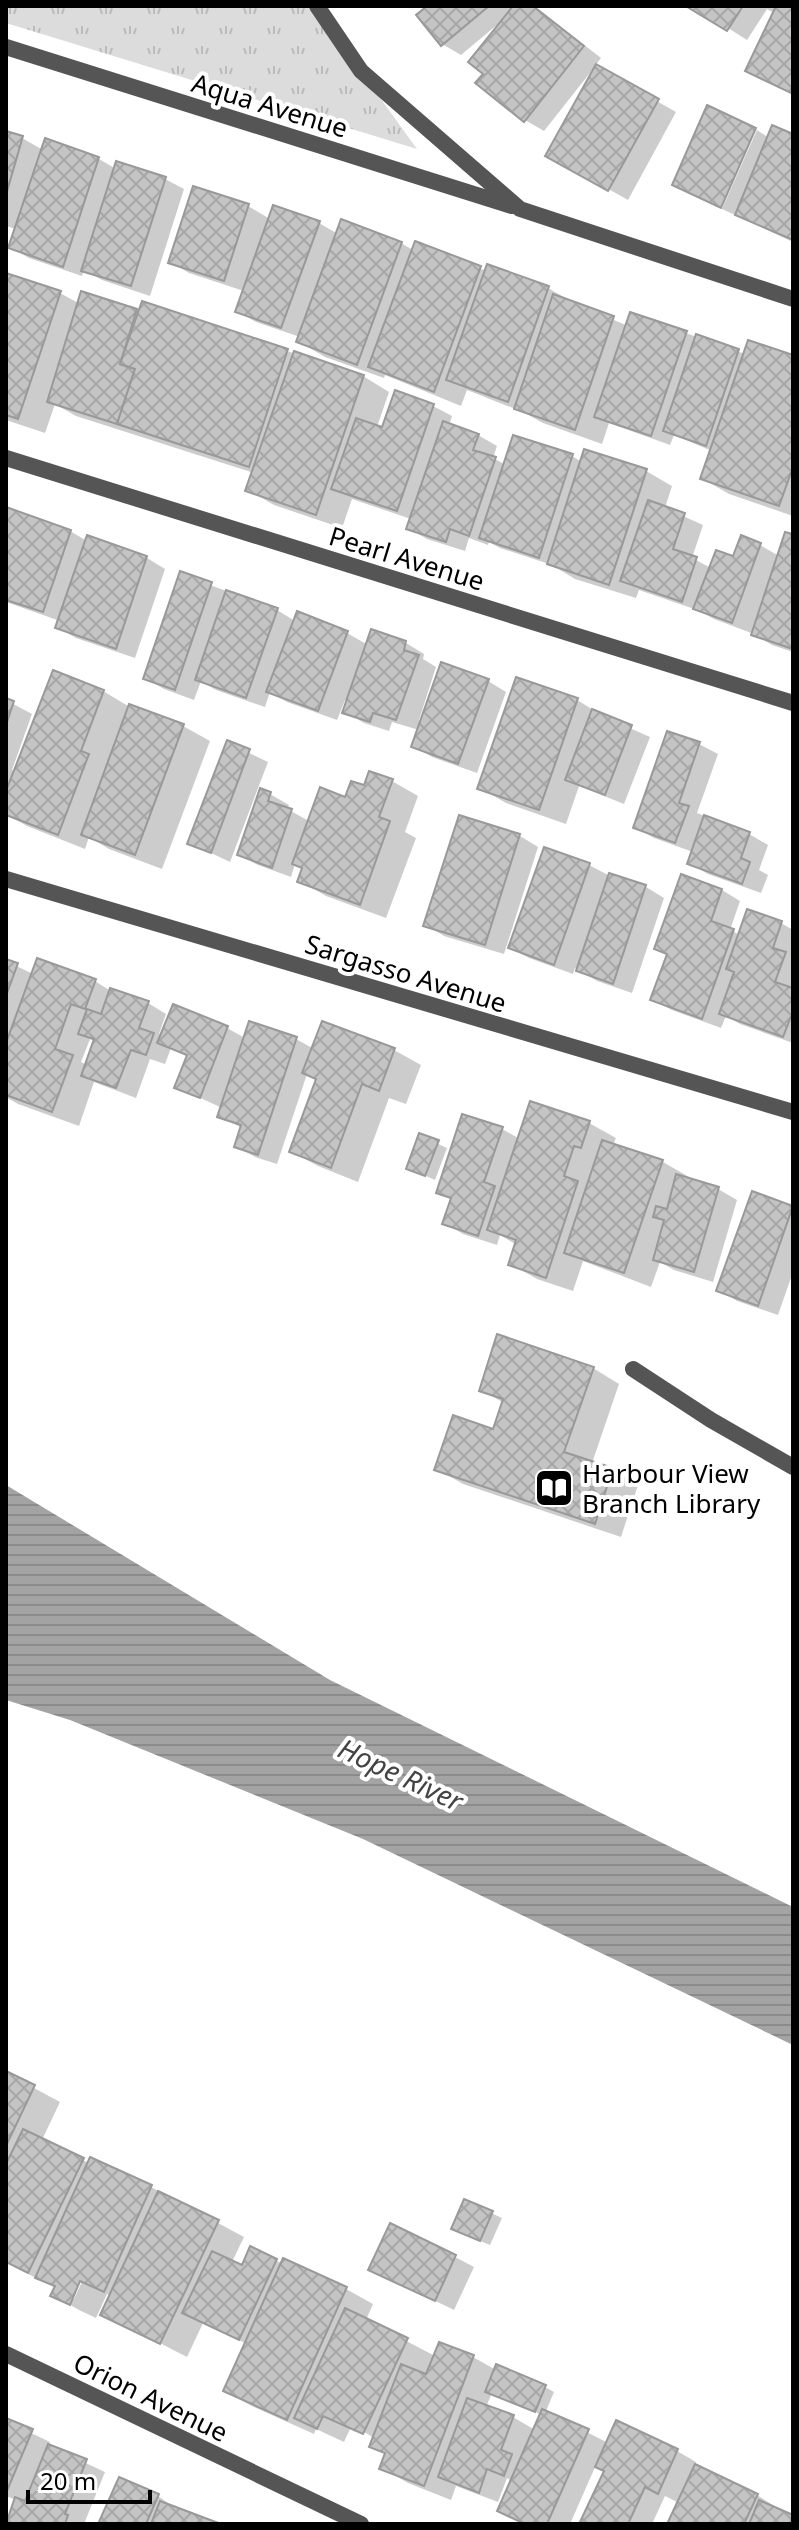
<svg xmlns="http://www.w3.org/2000/svg" width="799" height="2530" viewBox="0 0 799 2530" font-family="'Noto Sans',sans-serif">
<style>
.grass{fill:url(#grass-tufts)}
.water{fill:url(#water-rules)}
.shadow{fill:#0003;fill-rule:evenodd}
.building{fill:url(#building-cross-hatch);stroke:#999;stroke-width:2}
.lines{fill:none;stroke-linecap:round;stroke-linejoin:round}
.service{stroke:#555;stroke-width:16}
.minor{stroke:#555;stroke-width:16}
.labels{text-anchor:middle;dominant-baseline:central;stroke-width:8;stroke-linejoin:round;paint-order:stroke}
.street-label{font-size:26px;fill:#000;stroke:#fff}
.poi-label{font-size:26px;fill:#000;stroke:#fff;text-anchor:start}
.water-label{font-size:28px;font-style:italic;fill:#444;stroke:#fff}
</style>
<defs>
<pattern id="grass-tufts" width="24" height="20" patternUnits="userSpaceOnUse" patternTransform="scale(2)"><rect width="24" height="20" fill="#dcdcdc"/><path d="M3 7l-1-3M5 7V3M7 7l1-3M15 17l-1-3M17 17v-4M19 17l1-3" fill="none" stroke="#bbb"/></pattern>
<pattern id="water-rules" width="6" height="5" patternUnits="userSpaceOnUse" patternTransform="scale(2)"><rect width="6" height="5" fill="#a3a3a3"/><path d="M0 2.5h6" fill="none" stroke="#8b8b8b"/></pattern>
<pattern id="building-cross-hatch" width="8" height="8" patternUnits="userSpaceOnUse" patternTransform="scale(2)"><rect width="8" height="8" fill="#c4c4c4"/><path d="M0 0l8 8M0 8l8-8" fill="none" stroke="#a7a7a7"/></pattern>
</defs>
<rect width="100%" height="100%" fill="#fff"/>
<path class="grass" d="M 6,6 L 314,6 L 417,149 L 6,23 Z"/>
<path class="water" d="M 6,1485 L 330,1680 L 793,1907 L 793,2045 L 363,1839 L 70,1720 L 6,1700 Z"/>
<g class="shadow">
<path d="M 430,6 L 534,6 L 601,58 L 595,66 L 676,112 L 628,200 L 548,155 L 595,70 L 593,69 L 544,131 L 525,120 L 486,73 L 498,24 L 461,55 L 442,44 Z"/>
<path d="M 693,6 L 793,6 L 793,94 L 747,70 L 774,13 L 767,9 L 747,40 Z"/>
<path d="M 757,130 L 769,138 L 793,136 L 793,242 L 722,209 Z"/>
<path d="M 6,133 L 22,138 L 43,150 L 46,141 L 99,159 L 116,169 L 165,179 L 184,189 L 150,296 L 102,280 L 84,270 L 82,276 L 29,258 L 10,247 L 16,229 L 6,226 Z"/>
<path d="M 248,206 L 270,219 L 319,223 L 338,234 L 401,243 L 413,250 L 548,288 L 574,303 L 628,326 L 632,314 L 745,354 L 793,358 L 793,516 L 729,494 L 703,479 L 712,451 L 674,435 L 670,445 L 609,423 L 602,444 L 543,423 L 523,412 L 467,390 L 461,406 L 385,375 L 384,378 L 325,357 L 298,341 L 300,337 L 256,322 L 237,311 L 244,291 L 189,273 L 170,262 Z"/>
<path d="M 6,275 L 60,293 L 80,304 L 136,310 L 287,351 L 363,376 L 389,392 L 377,427 L 383,430 L 433,406 L 452,416 L 449,425 L 478,435 L 497,446 L 493,458 L 506,465 L 572,456 L 582,462 L 646,471 L 672,486 L 665,508 L 703,525 L 692,558 L 711,568 L 760,545 L 779,556 L 793,536 L 793,652 L 772,645 L 754,634 L 714,619 L 700,611 L 639,590 L 636,598 L 575,579 L 552,565 L 500,548 L 489,542 L 488,545 L 469,538 L 465,551 L 427,539 L 408,528 L 411,519 L 352,499 L 342,528 L 274,505 L 248,490 L 254,473 L 76,416 L 55,404 L 45,433 L 6,420 Z"/>
<path d="M 6,510 L 70,531 L 87,541 L 88,538 L 147,558 L 165,569 L 135,658 L 76,638 L 57,627 L 60,621 L 6,602 Z"/>
<path d="M 181,574 L 277,610 L 295,621 L 298,614 L 347,633 L 368,645 L 406,643 L 424,654 L 423,659 L 436,667 L 419,720 L 422,722 L 488,681 L 506,692 L 477,773 L 432,757 L 413,746 L 419,730 L 392,722 L 389,731 L 364,723 L 345,712 L 348,701 L 345,700 L 337,720 L 287,702 L 270,692 L 265,707 L 216,690 L 201,681 L 194,700 L 164,689 L 145,678 Z"/>
<path d="M 103,691 L 128,706 L 183,726 L 210,741 L 162,869 L 109,849 L 89,837 L 85,849 L 27,826 L 6,814 L 6,700 L 32,714 L 12,770 L 16,772 Z"/>
<path d="M 577,700 L 603,716 L 650,737 L 624,804 L 579,786 L 566,824 L 506,803 L 480,788 Z"/>
<path d="M 228,743 L 268,762 L 230,862 L 190,843 Z"/>
<path d="M 699,744 L 718,754 L 697,813 L 749,834 L 768,845 L 759,870 L 768,875 L 761,893 L 708,874 L 689,863 L 693,852 L 654,838 L 635,827 Z"/>
<path d="M 392,781 L 418,796 L 405,832 L 416,838 L 386,918 L 326,896 L 300,881 L 304,869 L 295,864 L 291,877 L 258,865 L 239,855 L 270,794 L 289,805 L 287,809 L 309,821 L 365,788 Z"/>
<path d="M 461,817 L 520,836 L 538,847 L 504,954 L 444,936 L 426,925 Z"/>
<path d="M 589,865 L 610,876 L 646,887 L 664,898 L 632,993 L 597,981 L 575,968 L 573,974 L 529,958 L 510,948 Z"/>
<path d="M 682,876 L 722,890 L 740,901 L 730,930 L 740,935 L 781,923 L 793,930 L 793,1043 L 740,1024 L 726,1016 L 721,1028 L 672,1010 L 653,1000 L 669,955 L 656,948 Z"/>
<path d="M 6,961 L 33,974 L 95,981 L 109,990 L 148,1003 L 166,1014 L 159,1034 L 163,1035 L 227,1028 L 245,1038 L 250,1023 L 296,1039 L 314,1049 L 394,1050 L 421,1065 L 406,1104 L 389,1098 L 358,1182 L 318,1166 L 291,1151 L 318,1080 L 307,1074 L 277,1164 L 255,1157 L 236,1146 L 242,1128 L 219,1116 L 222,1108 L 177,1087 L 188,1057 L 171,1048 L 165,1064 L 150,1059 L 136,1098 L 94,1082 L 79,1126 L 18,1104 L 6,1097 ZM 90,1039 L 95,1042 L 87,1065 L 81,1062 Z"/>
<path d="M 531,1104 L 589,1123 L 616,1138 L 613,1145 L 663,1162 L 689,1177 L 688,1180 L 718,1189 L 737,1200 L 713,1282 L 674,1270 L 660,1262 L 651,1287 L 583,1261 L 573,1291 L 537,1279 L 511,1264 L 517,1245 L 500,1235 L 497,1245 L 463,1234 L 445,1223 L 453,1200 L 438,1192 L 464,1116 L 502,1129 L 520,1139 Z"/>
<path d="M 421,1136 L 447,1148 L 435,1180 L 408,1168 Z"/>
<path d="M 753,1194 L 793,1208 L 793,1272 L 778,1315 L 737,1301 L 719,1290 Z"/>
<path d="M 593,1368 L 619,1384 L 592,1463 L 612,1470 L 638,1485 L 621,1537 L 463,1484 L 437,1469 L 495,1431 L 504,1403 L 481,1390 Z"/>
<path d="M 6,2073 L 60,2102 L 42,2140 L 89,2163 L 151,2187 L 244,2237 L 232,2262 L 243,2267 L 251,2248 L 283,2264 L 284,2261 L 346,2289 L 373,2304 L 366,2320 L 435,2356 L 440,2344 L 473,2357 L 496,2370 L 545,2387 L 554,2392 L 546,2411 L 608,2443 L 617,2423 L 677,2451 L 696,2462 L 694,2466 L 757,2495 L 793,2518 L 793,2524 L 669,2524 L 679,2503 L 665,2496 L 652,2524 L 581,2524 L 606,2471 L 596,2465 L 570,2524 L 524,2524 L 499,2510 L 512,2481 L 507,2478 L 498,2502 L 456,2486 L 451,2500 L 408,2483 L 382,2468 L 387,2455 L 372,2446 L 374,2438 L 356,2427 L 355,2432 L 350,2429 L 344,2442 L 316,2429 L 314,2434 L 252,2406 L 225,2391 L 247,2344 L 203,2323 L 187,2357 L 103,2314 L 111,2296 L 107,2294 L 96,2318 L 79,2310 L 53,2295 L 56,2288 L 6,2263 ZM 82,2271 L 86,2273 L 74,2299 L 70,2299 ZM 492,2393 L 542,2415 L 535,2430 L 513,2417 L 486,2407 Z"/>
<path d="M 465,2201 L 502,2218 L 490,2245 L 463,2234 Z"/>
<path d="M 455,2257 L 474,2267 L 454,2310 L 370,2269 Z"/>
<path d="M 6,2421 L 50,2442 L 49,2446 L 105,2472 L 84,2524 L 6,2524 L 16,2500 L 6,2496 Z"/>
<path d="M 158,2496 L 176,2509 L 215,2524 L 100,2524 Z"/>
</g>
<g class="building">
<path d="M 427,6 L 489,6 L 441,46 L 416,15 Z"/>
<path d="M 513,6 L 533,6 L 584,46 L 524,122 L 475,83 L 483,74 L 468,62 Z"/>
<path d="M 691,6 L 743,6 L 727,31 L 689,8 Z"/>
<path d="M 776,6 L 793,6 L 793,94 L 745,71 Z"/>
<path d="M 596,64 L 659,99 L 608,191 L 545,156 Z"/>
<path d="M 707,105 L 756,128 L 721,208 L 672,185 Z"/>
<path d="M 772,125 L 793,134 L 793,240 L 735,215 Z"/>
<path d="M 6,131 L 23,136 L 6,195 Z"/>
<path d="M 45,138 L 99,157 L 63,267 L 8,248 Z"/>
<path d="M 116,161 L 166,177 L 131,286 L 81,271 Z"/>
<path d="M 193,186 L 249,204 L 224,281 L 168,263 Z"/>
<path d="M 273,205 L 320,221 L 281,328 L 235,312 Z"/>
<path d="M 341,219 L 402,242 L 357,365 L 296,342 Z"/>
<path d="M 415,241 L 481,266 L 434,392 L 368,367 Z"/>
<path d="M 487,264 L 549,286 L 508,402 L 446,380 Z"/>
<path d="M 6,273 L 61,291 L 18,419 L 6,415 Z"/>
<path d="M 81,291 L 137,309 L 120,364 L 135,369 L 117,424 L 47,402 Z"/>
<path d="M 553,294 L 614,316 L 575,430 L 514,409 Z"/>
<path d="M 142,301 L 288,349 L 249,467 L 117,424 L 135,369 L 120,364 Z"/>
<path d="M 630,312 L 687,331 L 651,436 L 594,417 Z"/>
<path d="M 696,334 L 739,349 L 706,446 L 663,431 Z"/>
<path d="M 748,340 L 793,355 L 793,467 L 779,506 L 700,479 Z"/>
<path d="M 294,351 L 364,375 L 316,515 L 245,491 Z"/>
<path d="M 395,390 L 434,404 L 397,511 L 331,489 L 356,418 L 382,427 Z"/>
<path d="M 443,421 L 479,434 L 473,450 L 496,457 L 469,536 L 450,529 L 446,542 L 406,529 Z"/>
<path d="M 513,435 L 573,454 L 539,558 L 479,538 Z"/>
<path d="M 584,449 L 647,469 L 609,585 L 547,564 Z"/>
<path d="M 648,500 L 685,513 L 673,549 L 697,557 L 682,602 L 620,581 Z"/>
<path d="M 6,507 L 71,530 L 43,612 L 6,600 Z"/>
<path d="M 785,532 L 793,534 L 793,649 L 751,635 Z"/>
<path d="M 87,535 L 147,556 L 116,649 L 55,628 Z"/>
<path d="M 741,535 L 761,543 L 732,623 L 693,609 L 716,550 L 733,556 Z"/>
<path d="M 180,571 L 212,582 L 175,690 L 143,679 Z"/>
<path d="M 226,590 L 278,608 L 246,698 L 195,680 Z"/>
<path d="M 297,611 L 348,631 L 318,711 L 266,692 Z"/>
<path d="M 371,629 L 406,641 L 404,650 L 419,655 L 396,720 L 373,713 L 370,722 L 342,713 Z"/>
<path d="M 441,662 L 489,679 L 458,764 L 411,747 Z"/>
<path d="M 53,670 L 104,690 L 81,751 L 89,754 L 58,835 L 6,815 L 6,791 Z"/>
<path d="M 516,677 L 578,698 L 539,810 L 477,789 Z"/>
<path d="M 6,698 L 14,701 L 6,725 Z"/>
<path d="M 129,704 L 184,724 L 135,855 L 81,835 Z"/>
<path d="M 592,709 L 632,725 L 605,795 L 565,780 Z"/>
<path d="M 667,731 L 700,742 L 679,803 L 689,806 L 675,843 L 633,828 Z"/>
<path d="M 227,740 L 250,749 L 211,853 L 187,844 Z"/>
<path d="M 369,771 L 393,779 L 379,817 L 390,821 L 360,905 L 297,882 L 302,868 L 292,864 L 320,787 L 345,797 L 351,781 L 364,785 Z"/>
<path d="M 260,788 L 271,792 L 268,801 L 292,809 L 272,868 L 237,855 Z"/>
<path d="M 459,815 L 520,834 L 485,945 L 423,926 Z"/>
<path d="M 704,815 L 750,832 L 741,858 L 750,862 L 742,884 L 687,864 Z"/>
<path d="M 544,847 L 590,863 L 554,965 L 508,948 Z"/>
<path d="M 609,873 L 646,885 L 613,984 L 576,971 Z"/>
<path d="M 681,874 L 722,889 L 711,921 L 734,929 L 702,1019 L 650,1000 L 667,954 L 654,949 Z"/>
<path d="M 747,909 L 782,921 L 773,948 L 786,952 L 775,982 L 793,988 L 793,1011 L 783,1037 L 719,1014 L 734,972 L 726,969 Z"/>
<path d="M 37,958 L 96,979 L 85,1009 L 71,1004 L 55,1049 L 73,1055 L 52,1112 L 6,1095 L 6,1043 Z"/>
<path d="M 6,959 L 18,963 L 6,996 Z"/>
<path d="M 110,988 L 149,1001 L 139,1028 L 154,1033 L 146,1055 L 131,1050 L 116,1088 L 81,1076 L 94,1039 L 78,1034 L 87,1009 L 101,1014 Z"/>
<path d="M 173,1004 L 228,1026 L 200,1098 L 174,1088 L 187,1055 L 157,1043 Z"/>
<path d="M 249,1021 L 297,1037 L 258,1155 L 234,1147 L 241,1125 L 217,1117 Z"/>
<path d="M 322,1021 L 395,1048 L 379,1091 L 362,1084 L 331,1168 L 289,1152 L 316,1079 L 302,1073 Z"/>
<path d="M 530,1101 L 590,1121 L 581,1148 L 574,1146 L 564,1176 L 578,1181 L 546,1278 L 508,1265 L 516,1240 L 487,1230 Z"/>
<path d="M 462,1114 L 503,1127 L 484,1182 L 495,1186 L 478,1236 L 442,1224 L 451,1198 L 436,1193 Z"/>
<path d="M 419,1133 L 439,1140 L 425,1176 L 406,1169 Z"/>
<path d="M 602,1140 L 663,1160 L 624,1273 L 564,1253 Z"/>
<path d="M 676,1174 L 719,1187 L 694,1272 L 653,1260 L 664,1220 L 653,1217 L 656,1206 L 667,1209 Z"/>
<path d="M 752,1191 L 793,1206 L 758,1306 L 716,1291 Z"/>
<path d="M 497,1334 L 594,1367 L 564,1452 L 613,1468 L 595,1524 L 434,1470 L 453,1415 L 493,1429 L 503,1399 L 479,1391 Z"/>
<path d="M 6,2071 L 35,2085 L 6,2146 Z"/>
<path d="M 23,2129 L 84,2158 L 28,2273 L 6,2262 L 6,2164 Z"/>
<path d="M 90,2157 L 152,2185 L 104,2292 L 80,2281 L 70,2305 L 50,2296 L 55,2286 L 35,2278 Z"/>
<path d="M 158,2191 L 219,2220 L 160,2344 L 100,2315 Z"/>
<path d="M 464,2199 L 493,2211 L 480,2241 L 451,2229 Z"/>
<path d="M 390,2223 L 456,2255 L 435,2301 L 368,2270 Z"/>
<path d="M 250,2246 L 277,2259 L 239,2340 L 182,2313 L 212,2251 L 242,2265 Z"/>
<path d="M 283,2258 L 347,2287 L 287,2420 L 223,2391 Z"/>
<path d="M 345,2308 L 408,2338 L 363,2434 L 323,2416 L 317,2429 L 294,2418 Z"/>
<path d="M 439,2342 L 474,2355 L 424,2486 L 379,2469 L 385,2453 L 369,2447 L 401,2364 L 426,2374 Z"/>
<path d="M 496,2364 L 546,2385 L 535,2412 L 485,2392 Z"/>
<path d="M 467,2398 L 514,2415 L 501,2450 L 512,2454 L 504,2476 L 487,2469 L 479,2493 L 438,2477 Z"/>
<path d="M 542,2409 L 589,2429 L 547,2524 L 525,2524 L 497,2511 Z"/>
<path d="M 6,2418 L 33,2429 L 6,2493 Z"/>
<path d="M 616,2420 L 678,2449 L 658,2494 L 645,2487 L 628,2524 L 579,2524 L 604,2471 L 595,2467 Z"/>
<path d="M 48,2444 L 87,2459 L 65,2514 L 68,2515 L 65,2524 L 6,2524 L 15,2497 L 25,2501 Z"/>
<path d="M 695,2464 L 758,2494 L 744,2524 L 667,2524 Z"/>
<path d="M 119,2477 L 159,2494 L 146,2524 L 98,2524 Z"/>
<path d="M 759,2500 L 793,2515 L 793,2524 L 749,2524 Z"/>
<path d="M 160,2501 L 221,2524 L 151,2524 Z"/>
</g>
<g class="lines">
<path class="service" d="M 633,1369 L 711,1420 L 793,1467"/>
<g class="minor">
<path d="M 317,6 L 361,71 L 520,209 L 793,299"/>
<path d="M 6,47 L 512,206"/>
<path d="M 6,458 L 793,703"/>
<path d="M 6,879 L 793,1112"/>
<path d="M 6,2354 L 361,2524"/>
</g>
</g>
<defs>
<g id="library-square" transform="scale(2)"><rect x="-9" y="-9" width="18" height="18" rx="4" fill="#000" stroke="#fff"/><path d="M-6-4Q-3-5.5-.7-3.5V5Q-3 3-6 4ZM6-4Q3-5.5 .7-3.5V5Q3 3 6 4Z" fill="#fff"/></g>
</defs>
<g fill-rule="evenodd">
<use href="#library-square" x="554" y="1488"/>
</g>
<g class="labels">
<g class="street-label">
<text transform="translate(270 105) rotate(17)">Aqua Avenue</text>
<text transform="translate(407 558) rotate(17)">Pearl Avenue</text>
<text transform="translate(406 973) rotate(17)">Sargasso Avenue</text>
<text transform="translate(151 2397) rotate(26)">Orion Avenue</text>
</g>
<g class="poi-label">
<text x="582" y="1473">Harbour View<tspan x="582" dy="30">Branch Library</tspan></text>
</g>
<g class="water-label">
<text transform="translate(401 1774) rotate(25)">Hope River</text>
</g>
</g>
<rect width="799" height="2530" fill="none" stroke="#000000" stroke-width="16"/>
<path d="M28 2490v12h122v-12" fill="none" stroke="#000000" stroke-width="4"/>
<text x="40" y="2490" font-size="24" fill="#000000" stroke="#ffffff" stroke-width="6" paint-order="stroke">20 m</text>
</svg>
